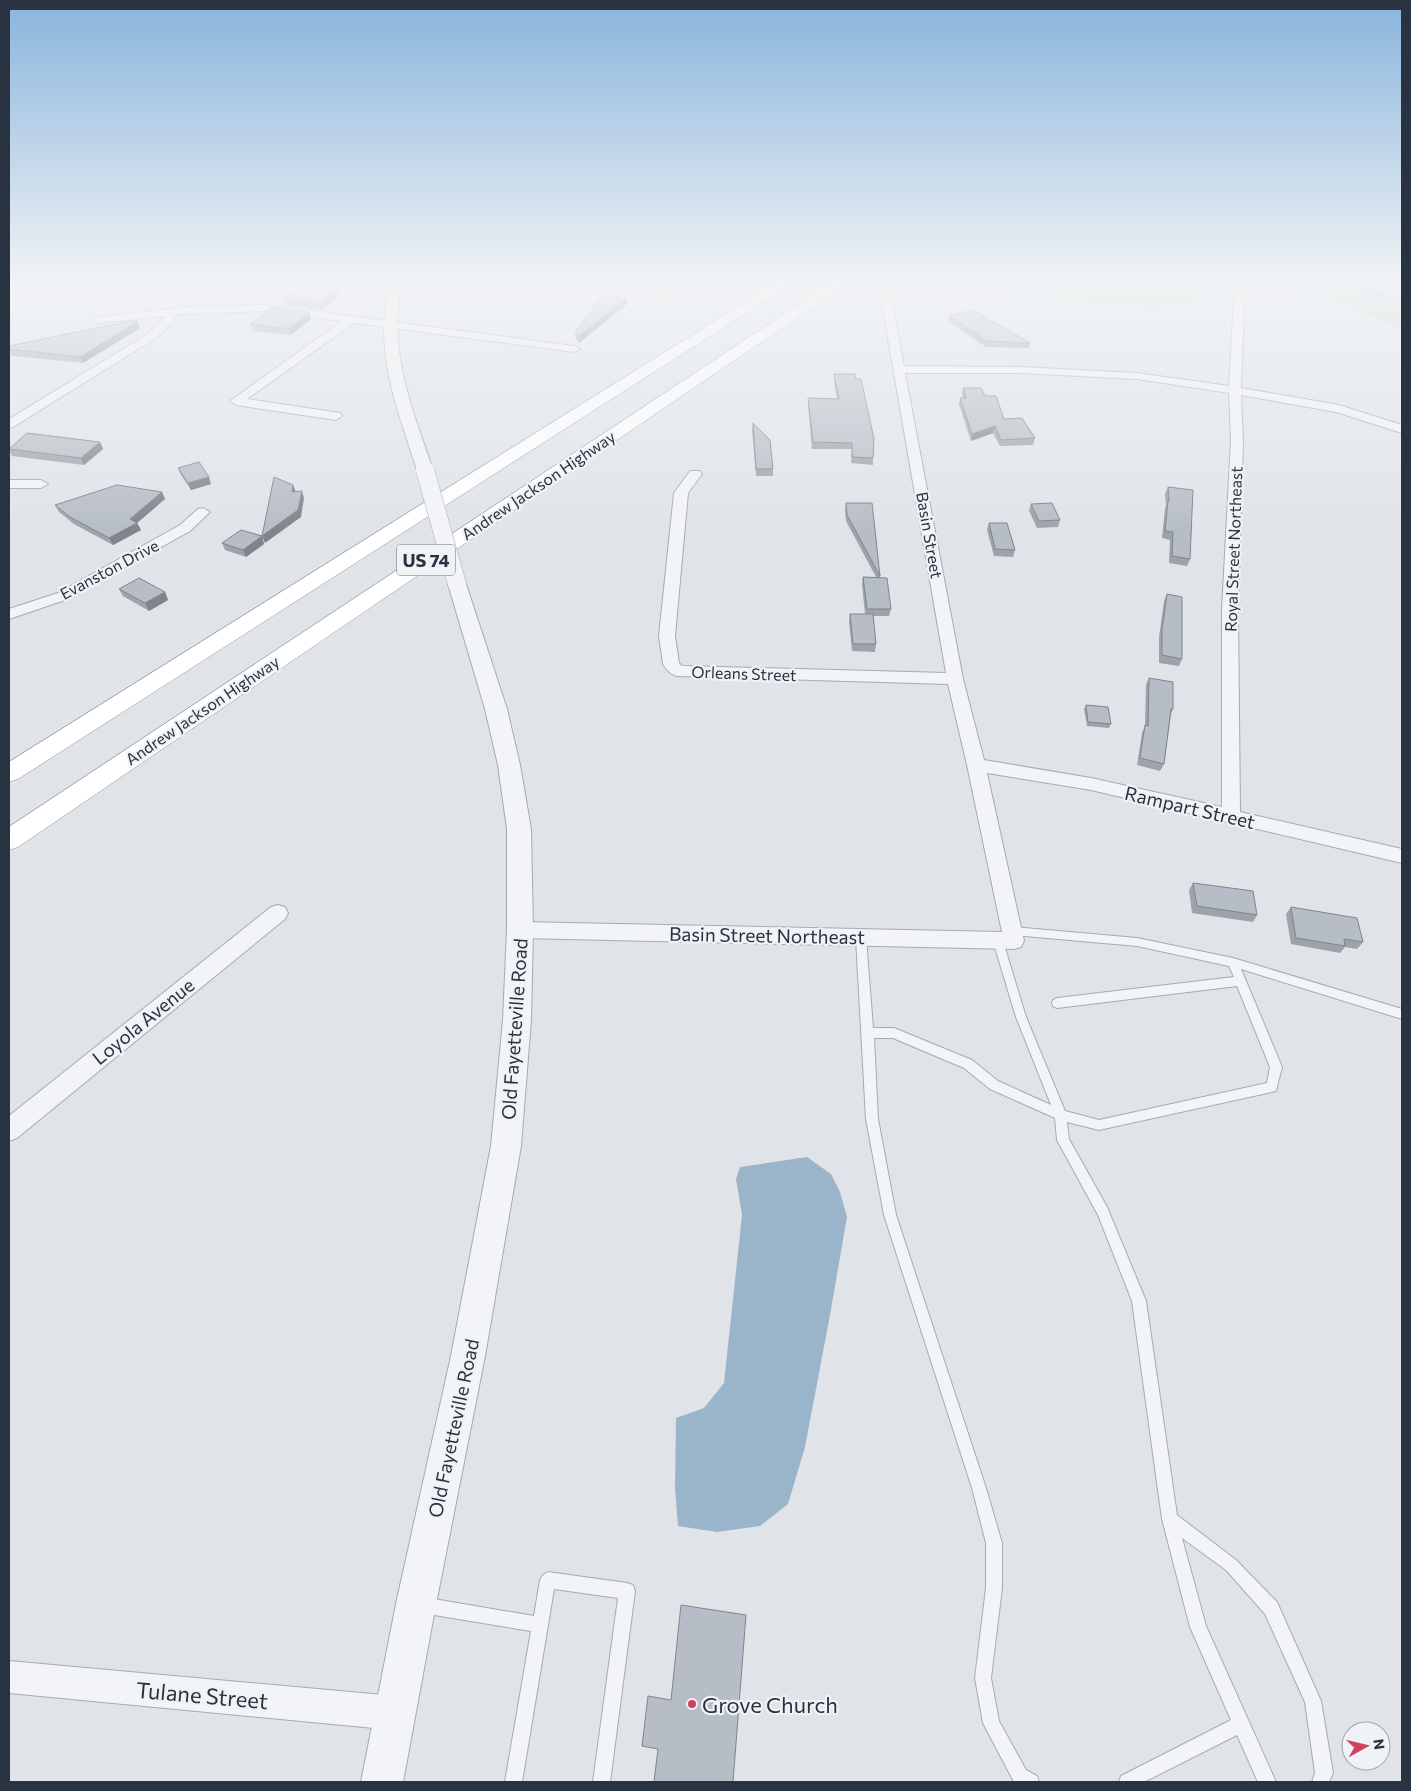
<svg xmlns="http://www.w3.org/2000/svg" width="1411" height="1791" viewBox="0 0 1411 1791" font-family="Commissioner,sans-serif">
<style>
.green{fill:#c6d3c1}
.water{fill:#9ab4ca}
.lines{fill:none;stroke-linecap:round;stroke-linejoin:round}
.stream{stroke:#9ab4ca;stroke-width:4}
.service-casing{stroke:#a5abb3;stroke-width:2}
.minor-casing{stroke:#a5abb3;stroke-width:2}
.tertiary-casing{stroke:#a5abb3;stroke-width:2}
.motorway-casing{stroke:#8792a0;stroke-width:1}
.service{fill:#f2f4f7;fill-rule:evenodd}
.minor{fill:#f2f4f7;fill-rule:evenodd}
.tertiary{fill:#f2f4f7;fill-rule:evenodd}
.motorway{fill:#fff;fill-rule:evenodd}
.tertiary-bridge-casing{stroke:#a5abb3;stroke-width:19;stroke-linecap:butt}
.tertiary-bridge{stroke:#f2f4f7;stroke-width:18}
.wall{fill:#9da3aa}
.shaded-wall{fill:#80848b}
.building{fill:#b7bdc6;stroke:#80848b}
.poi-dot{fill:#d04360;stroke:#eff3f6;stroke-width:2}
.labels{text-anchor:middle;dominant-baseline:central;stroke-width:4.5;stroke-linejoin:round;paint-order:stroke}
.far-street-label{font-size:16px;fill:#283240;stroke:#eff3f6}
.shield{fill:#eff3f6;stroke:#646c77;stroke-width:1}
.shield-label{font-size:18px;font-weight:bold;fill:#283240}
.street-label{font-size:19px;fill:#283240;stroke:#eff3f6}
.near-street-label{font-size:22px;fill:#283240;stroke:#eff3f6}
.near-poi-label{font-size:22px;fill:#283240;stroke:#eff3f6;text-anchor:start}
</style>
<rect width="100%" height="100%" fill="#e0e4e9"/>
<path class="green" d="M 983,281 L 1402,281 L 1402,331 C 1363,311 1318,289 1274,286 C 1239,284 1207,299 1173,305 C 1154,309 1132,305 1113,303 C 1069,300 1022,301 983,281 Z"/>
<path class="water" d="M 807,1157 L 831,1174 L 840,1192 L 847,1217 L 830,1315 L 805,1447 L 788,1504 L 760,1526 L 717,1532 L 678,1526 L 675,1488 L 676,1418 L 704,1408 L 724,1383 L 742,1215 L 736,1179 L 740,1167 Z"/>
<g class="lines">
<path class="stream" d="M 1324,281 L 1402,300"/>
<g class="service-casing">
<g id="service">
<path d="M 1012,927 L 1137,938 L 1233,958 L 1402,1009 L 1402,1019 L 1241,969 L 1282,1067 L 1276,1091 L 1099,1130 L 1067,1122 L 1069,1139 L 1107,1207 L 1146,1301 L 1177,1515 L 1236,1560 L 1277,1602 L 1321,1701 L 1333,1773 L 1329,1782 L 1312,1782 L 1315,1773 L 1305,1702 L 1265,1614 L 1226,1570 L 1182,1538 L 1206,1626 L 1276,1782 L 1258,1782 L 1237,1735 L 1144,1782 L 1119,1782 L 1121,1776 L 1231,1720 L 1190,1627 L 1162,1519 L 1132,1301 L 1098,1215 L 1057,1140 L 1055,1118 L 990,1089 L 964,1068 L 893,1038 L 874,1038 L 878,1119 L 896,1215 L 986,1488 L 1002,1543 L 1002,1588 L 991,1678 L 999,1721 L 1026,1770 L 1037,1776 L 1039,1782 L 1014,1782 L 983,1723 L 975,1678 L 986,1588 L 986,1543 L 972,1488 L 884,1215 L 866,1119 L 856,938 L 857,935 L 865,935 L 866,938 L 873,1028 L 894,1028 L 972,1060 L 998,1081 L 1051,1105 L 1016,1017 L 993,941 L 994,938 L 1002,938 L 1026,1017 L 1065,1111 L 1099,1120 L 1267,1083 L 1270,1067 L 1237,986 L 1057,1008 L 1053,1006 L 1052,1003 L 1053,1000 L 1057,998 L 1234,977 L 1229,966 L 1137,946 L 1012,935 L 1008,934 L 1007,931 L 1008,928 Z"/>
<path d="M 548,1572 L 627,1583 L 633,1585 L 635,1591 L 610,1782 L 593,1782 L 618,1598 L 554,1589 L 522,1782 L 505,1782 L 531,1631 L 422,1613 L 416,1611 L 414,1605 L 416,1599 L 422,1597 L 534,1616 L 540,1580 L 543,1575 Z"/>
</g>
</g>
<g class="minor-casing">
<g id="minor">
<path d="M 655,281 L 665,281 L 662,301 L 657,304 L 652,301 Z"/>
<path d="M 1235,281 L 1245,281 L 1241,388 L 1339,405 L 1402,425 L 1402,433 L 1336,412 L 1241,395 L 1243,441 L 1238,610 L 1240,812 L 1402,849 L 1402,863 L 1091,790 L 987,773 L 1024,941 L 1021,947 L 1014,949 L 520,938 L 513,936 L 510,930 L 513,924 L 520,922 L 1002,932 L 967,765 L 948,684 L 677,676 C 670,674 667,670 663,664 L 659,636 L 674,493 L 690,471 L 700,471 L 702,474 L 688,493 L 675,636 L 679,663 L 682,666 L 946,673 L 882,304 L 883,302 L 891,302 L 892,304 L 904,366 L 1021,367 L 1137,373 L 1229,386 ZM 905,373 L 1021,373 L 1137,379 L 1229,393 L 1231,441 L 1222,610 L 1222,807 L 1091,778 L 984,760 L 963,679 Z"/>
<path d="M 268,305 L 574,346 L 580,349 L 574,352 L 354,323 L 247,399 L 340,413 L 342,416 L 336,420 L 236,405 L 230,401 L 342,321 L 268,311 L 177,314 L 171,324 L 156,338 L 13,427 L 9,428 L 9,419 L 148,334 L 166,316 L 96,323 L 91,320 L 92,318 L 197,306 Z"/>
<path d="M 9,480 L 41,480 L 48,484 L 41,488 L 9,488 Z"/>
<path d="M 203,508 L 210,512 L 190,531 L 68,599 L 9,619 L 9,609 L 58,593 L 180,525 L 198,509 Z"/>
<path d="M 278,905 L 285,907 L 288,913 L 285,919 L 17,1138 L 9,1141 L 9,1116 L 271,907 Z"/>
<path d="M 9,1661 L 395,1696 L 407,1701 L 412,1713 L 407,1725 L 395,1730 L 9,1693 Z"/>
</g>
</g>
<g class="tertiary-casing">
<g id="tertiary">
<path d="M 390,281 L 402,281 C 387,350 411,405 433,470 L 431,473 L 419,473 L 417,470 C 396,405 373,350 390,281 Z"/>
<path d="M 457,578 L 464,580 L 466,584 L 507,709 L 520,765 L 531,829 L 533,930 L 531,1020 L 521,1146 L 485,1356 L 436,1604 L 403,1782 L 361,1782 L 396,1604 L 451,1356 L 491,1146 L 503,1020 L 507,930 L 507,829 L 498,765 L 485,709 L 448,584 L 450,580 Z"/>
</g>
</g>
<g class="motorway-casing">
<g id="motorway">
<path d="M 779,281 L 796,281 L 18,779 L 9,782 L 9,762 Z"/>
<path d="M 834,281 L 851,281 L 18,847 L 9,850 L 9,827 Z"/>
</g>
</g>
<use href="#service" class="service"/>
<use href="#minor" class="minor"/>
<use href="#tertiary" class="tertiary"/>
<use href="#motorway" class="motorway"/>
<g class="tertiary-bridge-casing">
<path id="tertiary-bridge" d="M 425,470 L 457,584"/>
</g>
<use href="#tertiary-bridge" class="tertiary-bridge"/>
</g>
<g class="wall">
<path d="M 337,286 L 339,295 L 321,310 L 285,305 L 283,299 Z"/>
<path d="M 627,298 L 627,304 L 579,343 L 576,339 L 575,333 Z"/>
<path d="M 309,312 L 311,319 L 291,335 L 253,331 L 250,324 Z"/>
<path d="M 949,316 L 1030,343 L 1029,348 L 986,347 L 948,321 Z"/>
<path d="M 136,320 L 140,328 L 83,363 L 12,356 L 9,350 Z"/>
<path d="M 834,374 L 873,458 L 873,465 L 851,463 L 852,449 L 812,449 L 808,404 L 808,398 L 837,399 L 834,381 Z"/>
<path d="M 963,388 L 1004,419 L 1035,438 L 1033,445 L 1000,446 L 993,433 L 971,441 L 959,404 L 960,398 L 963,398 L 962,394 Z"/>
<path d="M 753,423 L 773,469 L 773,476 L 756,476 L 752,430 Z"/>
<path d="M 100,442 L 103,449 L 84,465 L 12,456 L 9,450 L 9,448 Z"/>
<path d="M 178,468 L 211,484 L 191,490 L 181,475 Z"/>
<path d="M 1168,487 L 1190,559 L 1187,566 L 1169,563 L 1170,540 L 1162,538 L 1165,508 L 1166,505 L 1165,494 Z"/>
<path d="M 162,492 L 165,499 L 137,523 L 141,530 L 113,545 L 74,524 L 59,512 L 55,505 Z"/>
<path d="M 846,503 L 880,576 L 880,578 L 891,609 L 889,616 L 873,616 L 876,644 L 875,652 L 852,651 L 849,621 L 850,614 L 865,614 L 862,584 L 863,577 L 876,577 L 846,521 L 845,509 Z"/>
<path d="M 1031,504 L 1060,520 L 1058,527 L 1037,528 L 1029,511 Z"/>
<path d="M 989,523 L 1015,550 L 1013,557 L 994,556 L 987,530 Z"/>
<path d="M 262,536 L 264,544 L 246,557 L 225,550 L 222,543 Z"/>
<path d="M 119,589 L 165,592 L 168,600 L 149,611 L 123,596 Z"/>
<path d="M 1167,594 L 1182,659 L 1179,666 L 1159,663 L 1159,637 L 1164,601 Z"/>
<path d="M 1149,678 L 1173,709 L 1171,714 L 1164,764 L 1160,771 L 1137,765 L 1142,733 L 1145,726 L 1146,685 Z"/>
<path d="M 1086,705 L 1111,724 L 1109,728 L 1087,726 L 1084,709 Z"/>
<path d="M 1193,883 L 1257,915 L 1253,922 L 1192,913 L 1189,890 Z"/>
<path d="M 1291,907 L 1363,942 L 1357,949 L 1345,947 L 1340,953 L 1291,944 L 1286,914 Z"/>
</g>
<g class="shaded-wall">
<path d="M 337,286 L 339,295 L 321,310 L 320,304 Z"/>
<path d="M 627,298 L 627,304 L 579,343 L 579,336 Z"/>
<path d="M 309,312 L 311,319 L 291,335 L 289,329 Z"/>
<path d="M 137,322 L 140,328 L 83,363 L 80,357 Z"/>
<path d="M 995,426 L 993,433 L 971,441 L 972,434 Z"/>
<path d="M 100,442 L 103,449 L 84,465 L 81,458 Z"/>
<path d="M 209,477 L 211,484 L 191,490 L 188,483 Z"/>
<path d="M 293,485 L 296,492 L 292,492 Z"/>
<path d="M 302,491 L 304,498 L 301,517 L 265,543 L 262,536 Z"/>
<path d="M 162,492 L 165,499 L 137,523 L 141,530 L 113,545 L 109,538 Z"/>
<path d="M 262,536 L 264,544 L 246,557 L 243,550 Z"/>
<path d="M 165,592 L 168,600 L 149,611 L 145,603 Z"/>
</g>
<g class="building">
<path d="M 302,284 L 337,286 L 334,289 L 338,289 L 320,304 L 283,299 Z"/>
<path d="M 602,296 L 627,298 L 579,336 L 575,333 Z"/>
<path d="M 272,307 L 309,312 L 289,329 L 250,324 Z"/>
<path d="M 973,310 L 1030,343 L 987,341 L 949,316 Z"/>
<path d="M 136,320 L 137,322 L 80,357 L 9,349 L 9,346 Z"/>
<path d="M 834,374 L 855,374 L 856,379 L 861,379 L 874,439 L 873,458 L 852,457 L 852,443 L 813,442 L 808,398 L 839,399 Z"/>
<path d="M 963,388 L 981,388 L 985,396 L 996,396 L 1004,419 L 1022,418 L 1035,438 L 1001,440 L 995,426 L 972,434 L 960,398 L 966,398 Z"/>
<path d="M 753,423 L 770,440 L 773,469 L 756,469 Z"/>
<path d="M 27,433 L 100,442 L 81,458 L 9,449 Z"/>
<path d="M 199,462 L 209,477 L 188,483 L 178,468 Z"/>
<path d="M 274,477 L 293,485 L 292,492 L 302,491 L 298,510 L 262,536 Z"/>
<path d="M 117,485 L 162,492 L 130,519 L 137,523 L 109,538 L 70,517 L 55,505 Z"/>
<path d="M 1168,487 L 1193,490 L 1190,559 L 1172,556 L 1173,532 L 1165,531 L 1168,501 L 1169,501 Z"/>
<path d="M 846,503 L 872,503 L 880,576 L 847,515 Z"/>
<path d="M 1052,503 L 1060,520 L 1039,521 L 1031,504 Z"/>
<path d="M 989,523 L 1007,523 L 1015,550 L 995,549 Z"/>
<path d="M 241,530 L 262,536 L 243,550 L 222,543 Z"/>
<path d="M 863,577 L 887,578 L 891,609 L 867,609 Z"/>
<path d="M 139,578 L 165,592 L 145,603 L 119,589 Z"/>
<path d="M 1167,594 L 1182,597 L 1182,659 L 1162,655 L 1162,630 Z"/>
<path d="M 850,614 L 873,614 L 876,644 L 853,644 Z"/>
<path d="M 1149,678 L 1173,682 L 1173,709 L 1171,709 L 1164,764 L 1140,758 L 1145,725 L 1148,726 Z"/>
<path d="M 1086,705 L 1108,707 L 1111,724 L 1088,722 Z"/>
<path d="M 1193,883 L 1253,891 L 1257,915 L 1197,906 Z"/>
<path d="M 1291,907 L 1357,918 L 1363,942 L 1344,939 L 1345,946 L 1296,938 Z"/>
<path d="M 681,1605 L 746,1615 L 733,1782 L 654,1782 L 658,1749 L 642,1746 L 648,1696 L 671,1700 Z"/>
</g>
<linearGradient id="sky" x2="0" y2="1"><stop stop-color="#89b4dc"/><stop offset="0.53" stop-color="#f1f3f5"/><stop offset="1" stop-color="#f1f3f5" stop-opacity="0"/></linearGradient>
<rect width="1411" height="532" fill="url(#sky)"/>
<circle class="poi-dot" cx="692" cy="1704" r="5"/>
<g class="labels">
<g class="far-street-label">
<text transform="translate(538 485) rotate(-34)">Andrew Jackson Highway</text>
<text transform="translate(930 535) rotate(80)">Basin Street</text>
<text transform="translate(1233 549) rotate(-88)">Royal Street Northeast</text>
<text transform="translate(109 569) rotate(-28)">Evanston Drive</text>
<text transform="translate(744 673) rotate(2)">Orleans Street</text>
<text transform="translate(202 710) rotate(-34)">Andrew Jackson Highway</text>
</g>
<rect class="shield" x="397" y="544.5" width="58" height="31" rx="4"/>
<g class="shield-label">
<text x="426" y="560">US 74</text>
</g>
<g class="street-label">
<text transform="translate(1190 807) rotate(13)">Rampart Street</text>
<text transform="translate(767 935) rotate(1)">Basin Street Northeast</text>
<text transform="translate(143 1021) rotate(-39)">Loyola Avenue</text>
<text transform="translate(514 1029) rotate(-86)">Old Fayetteville Road</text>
<text transform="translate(453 1428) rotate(-78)">Old Fayetteville Road</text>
</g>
<g class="near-street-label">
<text transform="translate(202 1695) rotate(5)">Tulane Street</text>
</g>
<g class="near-poi-label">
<text x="702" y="1704">Grove Church</text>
</g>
</g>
<rect width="1411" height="1791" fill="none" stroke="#283240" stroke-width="20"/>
<g transform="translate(1366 1746) rotate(82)"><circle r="24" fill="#eff3f6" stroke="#9fa6ad"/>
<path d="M0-4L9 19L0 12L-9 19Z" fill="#d04360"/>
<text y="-8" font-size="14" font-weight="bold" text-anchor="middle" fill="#283240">N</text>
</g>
</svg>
